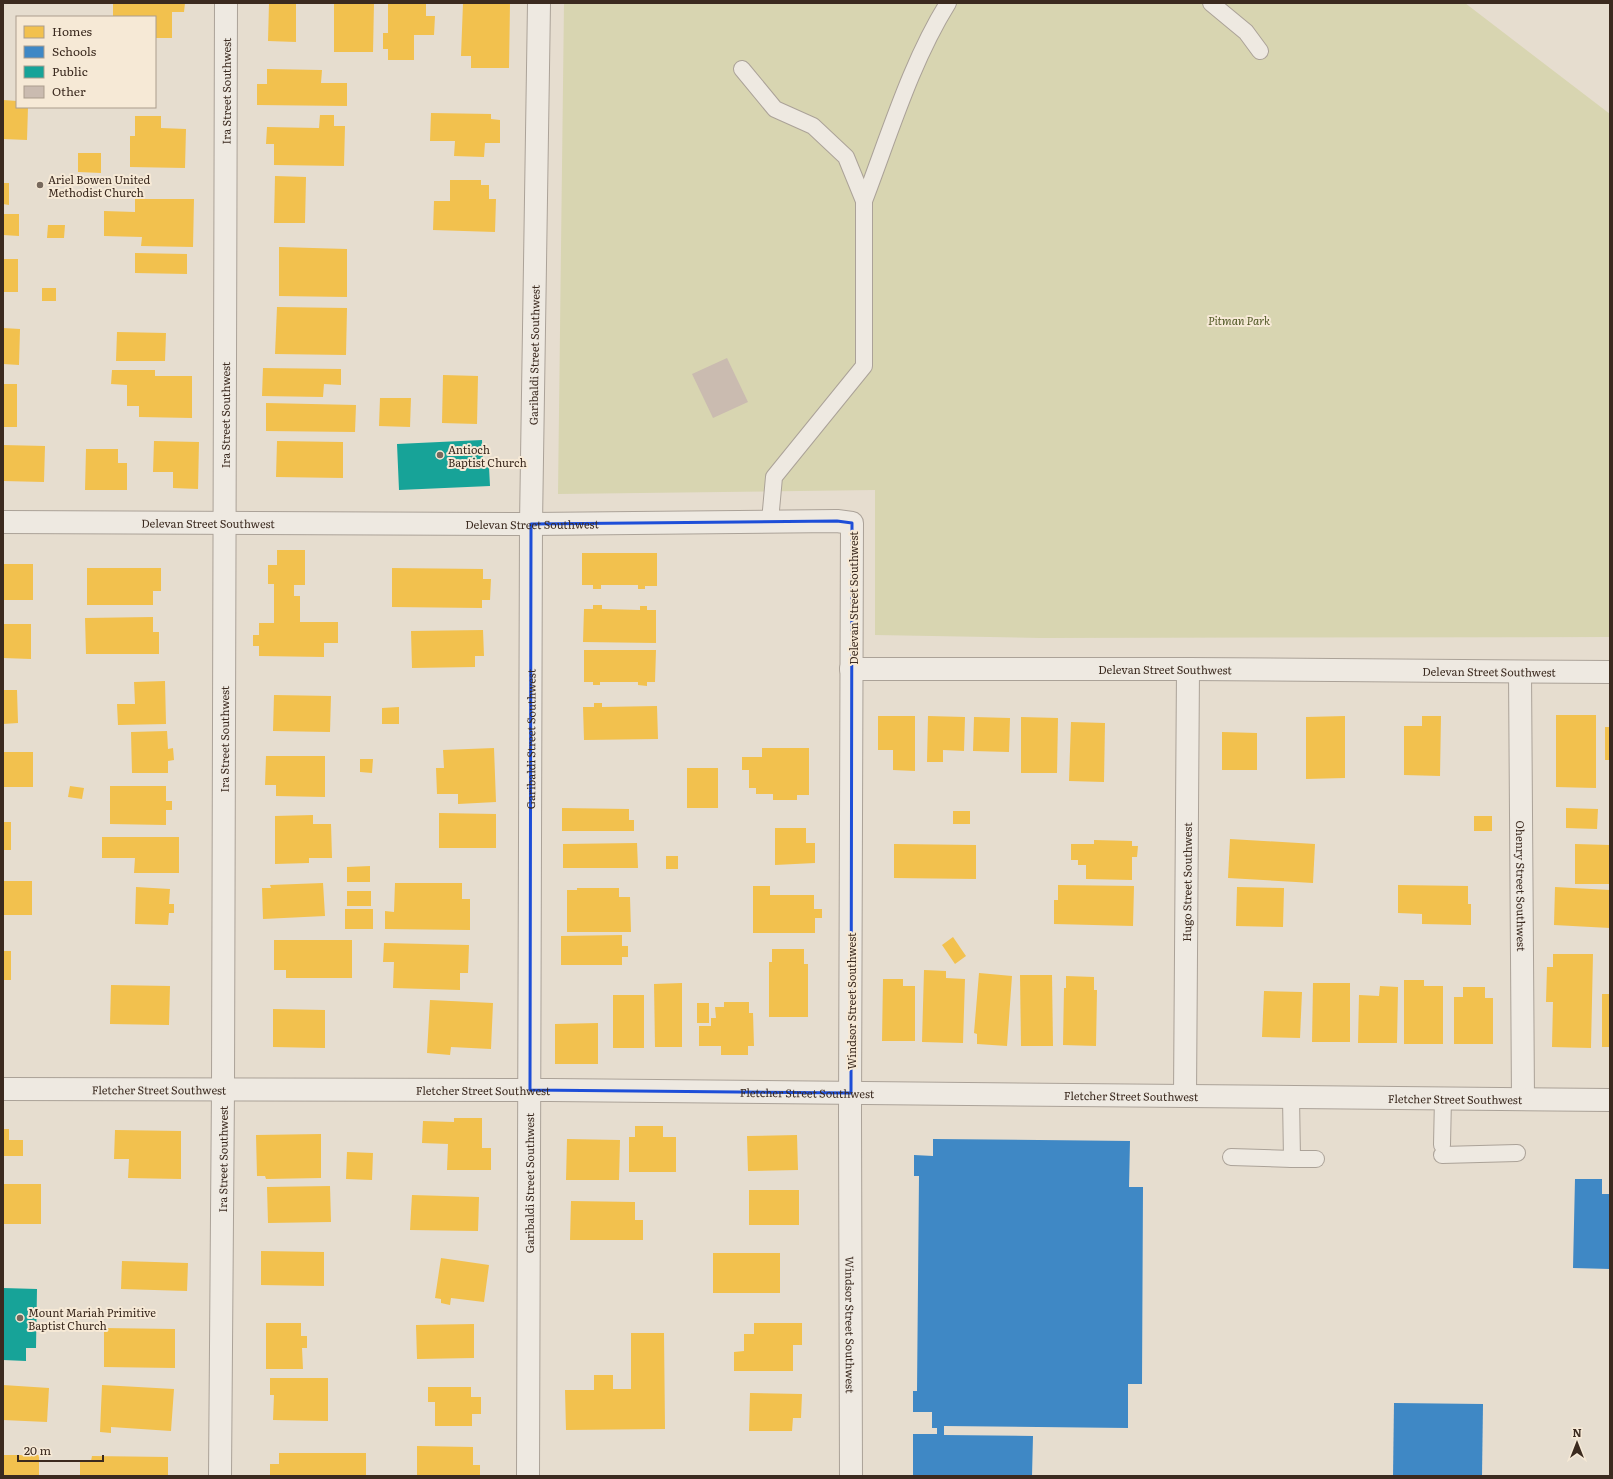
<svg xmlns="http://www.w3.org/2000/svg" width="1613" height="1479" viewBox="0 0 1613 1479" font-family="Literata,serif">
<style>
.green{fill:#d8d5b1}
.homes{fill:#f2c14e}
.schools{fill:#3f88c5}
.public{fill:#17a398}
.building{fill:#cabbb0}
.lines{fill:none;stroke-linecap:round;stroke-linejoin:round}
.lane-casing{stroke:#aba298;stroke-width:18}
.street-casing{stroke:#aba298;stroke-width:24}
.lane{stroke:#eee9e1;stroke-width:16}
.street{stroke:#eee9e1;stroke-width:22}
.marked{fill:none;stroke:#1d4ed8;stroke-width:3;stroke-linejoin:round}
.poi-dot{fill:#77695d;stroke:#f6e9d6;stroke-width:1.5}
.labels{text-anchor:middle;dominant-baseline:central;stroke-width:4;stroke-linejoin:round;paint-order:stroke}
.street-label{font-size:11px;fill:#3b2a1f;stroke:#f6e9d6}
.poi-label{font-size:11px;fill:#3b2a1f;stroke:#f6e9d6;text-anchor:start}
.park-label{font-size:11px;font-style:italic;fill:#505725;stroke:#f6e9d6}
</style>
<rect width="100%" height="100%" fill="#e6ddcf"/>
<path class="green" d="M 564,3 L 1465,3 L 1610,114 L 1610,637 L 1040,638 L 875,635 L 875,490 L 558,494 Z"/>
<g class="homes">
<path d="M 113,3 L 185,3 L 184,12 L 172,12 L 172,38 L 155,38 L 155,17 L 113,17 Z"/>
<path d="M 269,3 L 296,3 L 296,42 L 268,41 Z"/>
<path d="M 334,3 L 374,3 L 373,52 L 334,52 Z"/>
<path d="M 388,3 L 426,3 L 426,16 L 435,16 L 434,35 L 414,35 L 414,60 L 388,60 L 388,49 L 383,49 L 383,33 L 388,33 Z"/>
<path d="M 463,3 L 510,3 L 509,68 L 471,68 L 471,56 L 461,56 Z"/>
<path d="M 267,69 L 322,70 L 321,83 L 347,83 L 347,106 L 257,105 L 257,84 L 267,84 Z"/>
<path d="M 3,100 L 17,101 L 17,107 L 28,107 L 27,140 L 3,139 Z"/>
<path d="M 431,113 L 491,114 L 491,119 L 500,120 L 500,143 L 485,143 L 484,157 L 454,156 L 455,141 L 430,141 Z"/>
<path d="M 320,115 L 334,115 L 334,126 L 345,126 L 344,166 L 274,165 L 274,144 L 266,144 L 267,127 L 319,128 Z"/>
<path d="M 135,116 L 161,116 L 161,128 L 186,129 L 185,168 L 130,167 L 130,136 L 135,136 Z"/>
<path d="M 78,153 L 101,153 L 101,173 L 78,172 Z"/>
<path d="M 275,176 L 306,177 L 305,223 L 274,223 Z"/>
<path d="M 450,180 L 481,180 L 481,185 L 489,185 L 489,199 L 496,199 L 495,232 L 433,230 L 434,201 L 450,201 Z"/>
<path d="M 3,183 L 9,183 L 9,205 L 3,204 Z"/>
<path d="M 135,199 L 194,199 L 193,247 L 141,246 L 142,237 L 104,236 L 104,211 L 135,212 Z"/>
<path d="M 3,214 L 19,214 L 19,236 L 3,235 Z"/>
<path d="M 48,225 L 65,225 L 64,238 L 47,238 Z"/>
<path d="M 279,247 L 347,249 L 347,297 L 279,296 Z"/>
<path d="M 135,253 L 187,254 L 187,274 L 135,273 Z"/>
<rect x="3" y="259" width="15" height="33"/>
<rect x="42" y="288" width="14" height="13"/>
<path d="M 277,307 L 347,308 L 346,355 L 275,354 Z"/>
<path d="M 3,328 L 20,329 L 19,365 L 3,364 Z"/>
<path d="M 117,332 L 166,333 L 165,361 L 116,361 Z"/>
<path d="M 263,368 L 341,369 L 341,385 L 324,384 L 323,397 L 262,396 Z"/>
<path d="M 112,370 L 155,370 L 155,376 L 192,376 L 192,418 L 139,417 L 139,406 L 127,406 L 127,385 L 111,384 Z"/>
<path d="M 443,375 L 478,376 L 477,424 L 442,423 Z"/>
<rect x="3" y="384" width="14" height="43"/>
<path d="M 380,398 L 411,398 L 410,427 L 379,426 Z"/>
<path d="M 266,403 L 356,405 L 355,432 L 266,431 Z"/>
<path d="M 154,441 L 199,442 L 198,489 L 173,488 L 173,472 L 153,472 Z"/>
<path d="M 277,441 L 343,442 L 343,478 L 276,477 Z"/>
<path d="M 3,445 L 45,446 L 44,482 L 3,481 Z"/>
<path d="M 86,449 L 118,449 L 118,463 L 127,463 L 127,490 L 85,490 Z"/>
<path d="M 277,550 L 305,550 L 305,585 L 294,585 L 294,596 L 300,596 L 300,622 L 338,622 L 338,643 L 324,643 L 324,657 L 259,656 L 259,646 L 253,646 L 253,635 L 259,635 L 259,623 L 274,623 L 274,584 L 268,584 L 268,565 L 277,565 Z"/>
<path d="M 582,553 L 657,553 L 657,586 L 645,586 L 645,589 L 638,589 L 638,585 L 601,585 L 601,589 L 593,589 L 593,585 L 582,585 Z"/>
<rect x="3" y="564" width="30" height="36"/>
<path d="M 87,568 L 161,568 L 161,591 L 153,591 L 153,605 L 87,605 Z"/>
<path d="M 392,568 L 483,569 L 483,579 L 491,579 L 490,600 L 482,600 L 482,608 L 392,607 Z"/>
<path d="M 593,605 L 602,605 L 602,609 L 640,610 L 640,606 L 647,606 L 647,610 L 656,610 L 656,643 L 583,642 L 584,609 L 593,609 Z"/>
<path d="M 153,617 L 153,632 L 159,632 L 159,654 L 86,654 L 85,618 Z"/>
<path d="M 3,624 L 31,624 L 31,659 L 3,658 Z"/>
<path d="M 483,630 L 484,656 L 475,656 L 475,667 L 412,668 L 411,631 Z"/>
<path d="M 584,650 L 656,650 L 655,682 L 647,682 L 647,686 L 638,685 L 638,682 L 600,682 L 600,685 L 593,685 L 593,682 L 584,682 Z"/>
<path d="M 165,681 L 166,724 L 118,725 L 117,704 L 135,704 L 134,682 Z"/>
<path d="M 3,690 L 17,690 L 18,723 L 3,724 Z"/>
<path d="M 274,695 L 331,696 L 330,732 L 273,731 Z"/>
<path d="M 594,703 L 602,703 L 602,707 L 657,706 L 658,739 L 584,740 L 583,707 L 594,707 Z"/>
<path d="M 399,707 L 399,724 L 382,724 L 382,708 Z"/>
<path d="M 1556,715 L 1596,715 L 1596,788 L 1556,787 Z"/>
<path d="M 878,716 L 915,716 L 915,771 L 893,770 L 893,750 L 878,750 Z"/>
<path d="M 928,716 L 965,717 L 964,751 L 943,750 L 943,762 L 927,762 Z"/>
<path d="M 1345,716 L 1345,778 L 1306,779 L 1306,717 Z"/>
<path d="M 1422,716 L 1441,716 L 1440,776 L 1404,775 L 1404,726 L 1422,726 Z"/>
<path d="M 974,717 L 1010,718 L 1009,752 L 973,751 Z"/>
<path d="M 1021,717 L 1058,718 L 1057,773 L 1021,773 Z"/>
<path d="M 1071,722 L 1105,723 L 1104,782 L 1069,781 Z"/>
<rect x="1605" y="727" width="5" height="33"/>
<path d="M 167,731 L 168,749 L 173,748 L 174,760 L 168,761 L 168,773 L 132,773 L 131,732 Z"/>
<path d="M 1222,732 L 1257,733 L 1257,770 L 1222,770 Z"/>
<path d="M 494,748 L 496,802 L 458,804 L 458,794 L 437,794 L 436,768 L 444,768 L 443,750 Z"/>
<path d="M 762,748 L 809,748 L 809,795 L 797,795 L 797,800 L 773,800 L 773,794 L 756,794 L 756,788 L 749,788 L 749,770 L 742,770 L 742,757 L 762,757 Z"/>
<rect x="3" y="752" width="30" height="35"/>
<path d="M 266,756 L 325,756 L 325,797 L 276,796 L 276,785 L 265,785 Z"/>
<path d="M 360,759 L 373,759 L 372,773 L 360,772 Z"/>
<rect x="687" y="768" width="31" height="40"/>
<path d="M 70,786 L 84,788 L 82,799 L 68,797 Z"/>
<path d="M 110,786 L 166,786 L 166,801 L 172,801 L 172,810 L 166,810 L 166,825 L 110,824 Z"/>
<path d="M 562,808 L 629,809 L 629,820 L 634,820 L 634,831 L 562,831 Z"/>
<path d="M 1566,808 L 1598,809 L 1597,829 L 1566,828 Z"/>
<rect x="953" y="811" width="17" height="13"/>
<path d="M 439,813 L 496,814 L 496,848 L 439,848 Z"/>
<path d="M 313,815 L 313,824 L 331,824 L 332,858 L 309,858 L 309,863 L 275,864 L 275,816 Z"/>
<rect x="1474" y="816" width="18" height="15"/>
<rect x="3" y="822" width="8" height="28"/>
<path d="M 775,828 L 806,828 L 806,843 L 815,843 L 815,863 L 775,865 Z"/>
<path d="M 102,837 L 179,837 L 179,873 L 134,873 L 135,858 L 102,858 Z"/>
<path d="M 1230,839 L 1315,844 L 1313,883 L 1228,878 Z"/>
<path d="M 1094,840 L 1132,841 L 1132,846 L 1138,846 L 1137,857 L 1132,857 L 1132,880 L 1086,879 L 1086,865 L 1078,865 L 1078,860 L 1071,860 L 1071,844 L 1094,844 Z"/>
<path d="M 637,843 L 638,868 L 563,868 L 563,844 Z"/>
<path d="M 894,844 L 976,845 L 976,879 L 894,878 Z"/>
<path d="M 1575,844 L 1610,845 L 1610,884 L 1575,884 Z"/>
<rect x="666" y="856" width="12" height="13"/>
<path d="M 370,866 L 370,882 L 347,882 L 347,867 Z"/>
<rect x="3" y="881" width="29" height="34"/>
<path d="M 323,883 L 325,916 L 263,919 L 262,888 L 271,888 L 270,885 Z"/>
<path d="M 395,883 L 462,883 L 462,899 L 470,899 L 470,930 L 385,929 L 385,911 L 394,912 Z"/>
<path d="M 1058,885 L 1134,886 L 1133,926 L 1054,924 L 1054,900 L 1058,900 Z"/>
<path d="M 1398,885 L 1468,886 L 1468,904 L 1471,904 L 1471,925 L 1422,924 L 1422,914 L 1398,913 Z"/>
<path d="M 753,886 L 770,886 L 770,895 L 814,895 L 814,909 L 822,909 L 822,918 L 815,918 L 815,933 L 753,933 Z"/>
<path d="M 136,887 L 170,889 L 169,904 L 174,904 L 174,913 L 169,913 L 168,925 L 135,924 Z"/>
<path d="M 1237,887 L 1284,888 L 1283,927 L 1236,926 Z"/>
<path d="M 1555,887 L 1610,890 L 1610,928 L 1554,925 Z"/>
<path d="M 577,888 L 619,888 L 619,897 L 630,897 L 631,932 L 567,932 L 567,890 L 577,890 Z"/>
<rect x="347" y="891" width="24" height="15"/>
<rect x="345" y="909" width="28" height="20"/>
<path d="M 622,935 L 622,946 L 628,946 L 628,957 L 622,957 L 622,965 L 561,965 L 561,936 Z"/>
<path d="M 953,937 L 966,956 L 955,964 L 942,945 Z"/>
<path d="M 274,940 L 352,940 L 352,978 L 286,978 L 286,970 L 274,970 Z"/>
<path d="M 384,943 L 469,945 L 468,973 L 460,973 L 460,990 L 393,988 L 394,962 L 383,962 Z"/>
<path d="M 772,949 L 804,949 L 804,964 L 808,964 L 808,1017 L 769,1017 L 769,962 L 772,962 Z"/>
<rect x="3" y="951" width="8" height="29"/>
<path d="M 1553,954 L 1593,954 L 1591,1048 L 1552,1047 L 1553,1002 L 1546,1002 L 1547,967 L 1553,967 Z"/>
<path d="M 924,970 L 946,971 L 946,978 L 965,979 L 963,1043 L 922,1042 Z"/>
<path d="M 979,973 L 1012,976 L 1007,1046 L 977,1044 L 977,1034 L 974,1033 Z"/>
<path d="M 1020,975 L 1052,975 L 1053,1046 L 1021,1046 Z"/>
<path d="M 1066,976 L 1094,977 L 1094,990 L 1097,990 L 1096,1046 L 1063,1045 L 1064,988 L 1066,988 Z"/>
<path d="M 883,979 L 903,979 L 903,986 L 915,986 L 915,1041 L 882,1041 Z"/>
<path d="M 1404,980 L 1424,980 L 1424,986 L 1443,986 L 1443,1044 L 1404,1044 Z"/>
<path d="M 682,983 L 682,1047 L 655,1047 L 654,984 Z"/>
<path d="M 1313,983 L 1350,983 L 1350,1042 L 1312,1042 Z"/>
<path d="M 111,985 L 170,986 L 169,1025 L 110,1024 Z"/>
<path d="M 1380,986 L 1398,987 L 1397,1043 L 1358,1043 L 1359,995 L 1379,996 Z"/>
<path d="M 1463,987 L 1485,987 L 1485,998 L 1493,998 L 1493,1044 L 1454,1044 L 1454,997 L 1463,997 Z"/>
<path d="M 1264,991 L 1302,992 L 1300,1038 L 1262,1037 Z"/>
<rect x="1602" y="994" width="8" height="53"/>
<rect x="613" y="995" width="31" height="53"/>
<path d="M 430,1000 L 493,1003 L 491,1049 L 451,1047 L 450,1055 L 427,1053 Z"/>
<path d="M 724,1002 L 749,1002 L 749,1013 L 753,1013 L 754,1046 L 748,1046 L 748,1055 L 721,1055 L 721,1046 L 699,1046 L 699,1026 L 711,1026 L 711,1018 L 716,1018 L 715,1007 L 724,1007 Z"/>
<rect x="697" y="1003" width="12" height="20"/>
<path d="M 273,1009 L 325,1010 L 325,1048 L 273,1047 Z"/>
<path d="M 598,1023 L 598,1064 L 555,1064 L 555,1024 Z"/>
<path d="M 454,1118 L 482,1118 L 482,1148 L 491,1148 L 491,1170 L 447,1170 L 448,1144 L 422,1143 L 423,1121 L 454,1122 Z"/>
<path d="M 635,1126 L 663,1126 L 663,1137 L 676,1137 L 676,1172 L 629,1172 L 629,1137 L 635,1137 Z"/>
<path d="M 3,1129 L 9,1129 L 9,1140 L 23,1140 L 23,1156 L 3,1156 Z"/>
<path d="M 115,1130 L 181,1131 L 181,1179 L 128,1178 L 129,1159 L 114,1159 Z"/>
<path d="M 321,1134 L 321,1178 L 266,1179 L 265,1176 L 257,1176 L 256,1135 Z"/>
<path d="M 797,1135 L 798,1170 L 748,1171 L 747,1136 Z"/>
<path d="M 567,1139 L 620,1140 L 619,1180 L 566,1180 Z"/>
<path d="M 347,1152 L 373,1153 L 372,1180 L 346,1179 Z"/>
<rect x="3" y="1184" width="38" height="40"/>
<path d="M 330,1186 L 331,1222 L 268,1223 L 267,1187 Z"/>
<rect x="749" y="1190" width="50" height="35"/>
<path d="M 412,1195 L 479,1197 L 478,1231 L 410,1230 Z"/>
<path d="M 571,1201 L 635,1202 L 635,1220 L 643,1220 L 643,1240 L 570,1240 Z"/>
<path d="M 261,1251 L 324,1252 L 324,1286 L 261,1285 Z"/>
<rect x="713" y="1253" width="67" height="40"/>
<path d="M 441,1258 L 489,1265 L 484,1302 L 451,1298 L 450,1305 L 441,1303 L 441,1299 L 435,1298 Z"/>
<path d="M 122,1261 L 188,1263 L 187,1291 L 121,1289 Z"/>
<path d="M 266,1323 L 301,1323 L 301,1336 L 307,1336 L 307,1348 L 302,1348 L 303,1369 L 266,1369 Z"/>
<path d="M 754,1323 L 802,1323 L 802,1345 L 793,1345 L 793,1371 L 734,1371 L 734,1352 L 744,1351 L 744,1334 L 754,1334 Z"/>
<path d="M 474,1324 L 474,1358 L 417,1359 L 416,1325 Z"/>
<path d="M 104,1328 L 175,1329 L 175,1368 L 104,1367 Z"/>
<path d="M 631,1333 L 664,1333 L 665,1429 L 566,1430 L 565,1390 L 594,1390 L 594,1375 L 613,1375 L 613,1389 L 631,1389 Z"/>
<path d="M 270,1378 L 328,1378 L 328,1421 L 273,1420 L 274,1395 L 270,1395 Z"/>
<path d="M 3,1385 L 49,1388 L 47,1422 L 3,1420 Z"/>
<path d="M 102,1385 L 174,1389 L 171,1431 L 111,1427 L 111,1433 L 100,1432 Z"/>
<path d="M 428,1387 L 471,1387 L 471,1397 L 481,1397 L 481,1414 L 472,1414 L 472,1426 L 435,1426 L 435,1402 L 428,1402 Z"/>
<path d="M 750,1393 L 802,1394 L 801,1418 L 793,1418 L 792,1431 L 749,1431 Z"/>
<path d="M 417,1446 L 473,1447 L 473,1465 L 480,1465 L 480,1476 L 417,1476 Z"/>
<path d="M 279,1453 L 366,1453 L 366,1476 L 270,1476 L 270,1464 L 279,1464 Z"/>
<rect x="3" y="1455" width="36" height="21"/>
<path d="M 92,1456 L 168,1457 L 168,1476 L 80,1476 L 80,1461 L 91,1461 Z"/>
</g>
<g class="schools">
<path d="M 933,1139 L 1130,1141 L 1129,1187 L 1143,1187 L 1142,1384 L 1128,1384 L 1128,1428 L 944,1426 L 944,1435 L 1033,1436 L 1032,1476 L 913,1476 L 913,1434 L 937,1434 L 937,1428 L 932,1428 L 932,1412 L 913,1412 L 913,1391 L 917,1391 L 919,1176 L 914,1176 L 914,1155 L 933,1156 Z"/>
<path d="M 1575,1179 L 1602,1179 L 1602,1194 L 1610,1194 L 1610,1269 L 1573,1268 Z"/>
<path d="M 1394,1403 L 1483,1404 L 1482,1476 L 1393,1476 Z"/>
</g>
<g class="public">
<path d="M 482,440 L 483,467 L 489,467 L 490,486 L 399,490 L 397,444 Z"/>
<path d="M 3,1288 L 37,1289 L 36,1348 L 26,1348 L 26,1361 L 3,1360 Z"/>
</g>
<path class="building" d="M 727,358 L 748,402 L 713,418 L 692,374 Z"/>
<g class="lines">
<g class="lane-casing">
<g id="lane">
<path d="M 1211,3 L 1246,32 L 1260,51"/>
<path d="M 742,69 L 775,109 L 813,126 L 846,157 L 864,201 L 864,366 L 774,477 L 770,521"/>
<path d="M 864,201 C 889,136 911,62 948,3"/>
<path d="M 1442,1145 L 1443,1098"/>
<path d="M 1442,1155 L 1517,1153"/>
<path d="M 1231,1157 L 1292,1159 L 1291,1097"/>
<path d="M 1292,1159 L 1316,1159"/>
</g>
</g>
<g class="street-casing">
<g id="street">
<path id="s1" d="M 3,522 L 531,524 L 837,521 L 852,523 L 850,1114 L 851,1476"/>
<path id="s2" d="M 851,669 L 1188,669 L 1610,672"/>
<path id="s3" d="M 1520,672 L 1523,1099"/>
<path id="s4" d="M 3,1089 L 550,1090 L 1610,1100"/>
<path id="s5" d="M 1185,1096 L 1188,669"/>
<path id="s6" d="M 220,1476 L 223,1088 L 226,3"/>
<path id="s7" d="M 528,1476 L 531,524 L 539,3"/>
</g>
</g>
<use href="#lane" class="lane"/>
<use href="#street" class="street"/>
</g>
<path class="marked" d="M 837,521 L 852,523 L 851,1093 L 530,1090 L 531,524 Z"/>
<g class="poi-dot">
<circle cx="40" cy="185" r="4"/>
<circle cx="440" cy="455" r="4"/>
<circle cx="20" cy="1318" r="4"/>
</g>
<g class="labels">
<g class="street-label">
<text stroke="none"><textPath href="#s6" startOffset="1385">Ira Street Southwest</textPath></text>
<text stroke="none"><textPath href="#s7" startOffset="1121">Garibaldi Street Southwest</textPath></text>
<text stroke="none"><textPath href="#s6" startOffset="1061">Ira Street Southwest</textPath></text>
<text stroke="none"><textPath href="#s1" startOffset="205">Delevan Street Southwest</textPath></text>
<text stroke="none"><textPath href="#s1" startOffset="529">Delevan Street Southwest</textPath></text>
<text transform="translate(853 598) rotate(-90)">Delevan Street Southwest</text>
<text stroke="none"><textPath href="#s2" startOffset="314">Delevan Street Southwest</textPath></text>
<text stroke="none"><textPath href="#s2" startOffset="638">Delevan Street Southwest</textPath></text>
<text stroke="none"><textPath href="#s7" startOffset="737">Garibaldi Street Southwest</textPath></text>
<text stroke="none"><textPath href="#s6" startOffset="737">Ira Street Southwest</textPath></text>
<text stroke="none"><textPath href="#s5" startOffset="214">Hugo Street Southwest</textPath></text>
<text stroke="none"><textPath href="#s3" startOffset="214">Ohenry Street Southwest</textPath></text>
<text transform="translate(851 1001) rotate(-90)">Windsor Street Southwest</text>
<text stroke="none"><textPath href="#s4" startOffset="156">Fletcher Street Southwest</textPath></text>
<text stroke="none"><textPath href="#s4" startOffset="480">Fletcher Street Southwest</textPath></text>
<text stroke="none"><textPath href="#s4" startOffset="804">Fletcher Street Southwest</textPath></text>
<text stroke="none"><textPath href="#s4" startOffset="1128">Fletcher Street Southwest</textPath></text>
<text stroke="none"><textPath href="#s4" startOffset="1452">Fletcher Street Southwest</textPath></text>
<text stroke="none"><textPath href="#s6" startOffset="317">Ira Street Southwest</textPath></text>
<text stroke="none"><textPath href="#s7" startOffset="293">Garibaldi Street Southwest</textPath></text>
<text stroke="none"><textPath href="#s1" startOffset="1651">Windsor Street Southwest</textPath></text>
</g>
<g class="poi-label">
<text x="48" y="179">Ariel Bowen United<tspan x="48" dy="13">Methodist Church</tspan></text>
<text x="448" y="449">Antioch<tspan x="448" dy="13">Baptist Church</tspan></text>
<text x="28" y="1312">Mount Mariah Primitive<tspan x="28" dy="13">Baptist Church</tspan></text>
</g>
<g class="park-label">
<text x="1239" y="320">Pitman Park</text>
</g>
</g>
<rect width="1613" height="1479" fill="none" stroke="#3b2a1f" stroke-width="8"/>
<rect x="16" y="16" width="140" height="92" fill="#f6e9d6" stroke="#ab9d8d"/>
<rect x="24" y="26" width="20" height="12" fill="#f2c14e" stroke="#ab9d8d"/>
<text x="52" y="36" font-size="12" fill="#3b2a1f">Homes</text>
<rect x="24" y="46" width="20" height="12" fill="#3f88c5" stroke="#ab9d8d"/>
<text x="52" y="56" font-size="12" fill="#3b2a1f">Schools</text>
<rect x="24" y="66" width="20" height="12" fill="#17a398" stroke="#ab9d8d"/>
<text x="52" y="76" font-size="12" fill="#3b2a1f">Public</text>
<rect x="24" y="86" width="20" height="12" fill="#cabbb0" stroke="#ab9d8d"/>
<text x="52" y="96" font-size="12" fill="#3b2a1f">Other</text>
<g transform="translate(1577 1443)" stroke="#f6e9d6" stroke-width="3" paint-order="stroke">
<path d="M0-3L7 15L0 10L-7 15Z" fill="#3b2a1f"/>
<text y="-6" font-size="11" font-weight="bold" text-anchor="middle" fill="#3b2a1f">N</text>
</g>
<path d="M18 1455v6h85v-6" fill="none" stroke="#3b2a1f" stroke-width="2"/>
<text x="24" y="1455" font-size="12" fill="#3b2a1f" stroke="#f6e9d6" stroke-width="3" paint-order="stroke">20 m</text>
</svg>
